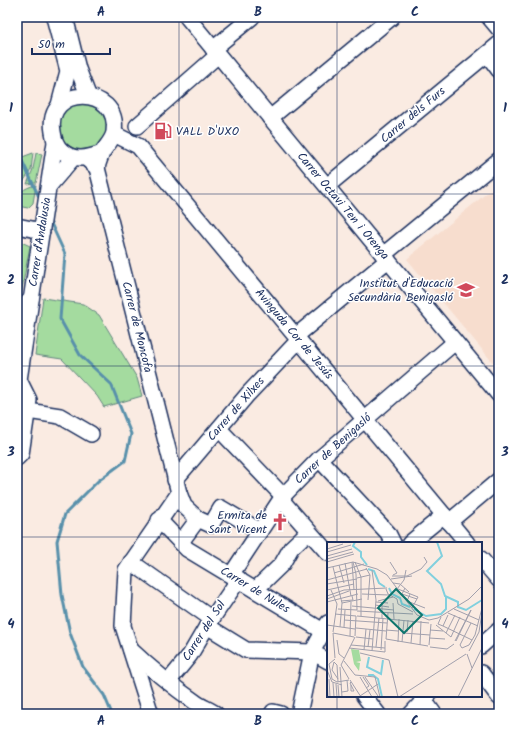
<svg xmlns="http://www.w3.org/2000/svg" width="516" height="731" viewBox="0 0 516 731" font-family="Kalam,sans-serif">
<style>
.built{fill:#f7ddce}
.green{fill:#a4db9f;stroke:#60857e}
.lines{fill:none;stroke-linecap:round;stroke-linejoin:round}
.stream{stroke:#5890ab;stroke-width:3}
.minor-casing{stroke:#1b2f5e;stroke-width:18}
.minor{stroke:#fff;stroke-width:15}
.grid{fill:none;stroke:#1b2f5e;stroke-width:1;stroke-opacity:0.55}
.labels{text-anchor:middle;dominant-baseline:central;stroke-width:3;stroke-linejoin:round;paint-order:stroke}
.street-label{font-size:12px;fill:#1b2f5e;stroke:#fff}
.poi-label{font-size:12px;fill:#1b2f5e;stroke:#fff;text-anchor:end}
.inset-river{fill:none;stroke:#81d0de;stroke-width:2}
.inset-road{fill:none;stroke:#a1a0ad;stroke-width:1}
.view{fill:#0f766e;fill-opacity:0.15;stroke:#0f766e;stroke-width:2}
.inset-edge{fill:none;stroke:#1b2f5e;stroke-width:2}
.neatline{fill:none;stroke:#1b2f5e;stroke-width:1.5}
.grid-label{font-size:13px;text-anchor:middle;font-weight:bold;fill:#1b2f5e}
</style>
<rect width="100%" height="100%" fill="#faebe2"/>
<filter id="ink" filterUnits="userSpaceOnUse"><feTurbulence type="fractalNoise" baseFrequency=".025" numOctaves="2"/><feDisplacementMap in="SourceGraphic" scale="8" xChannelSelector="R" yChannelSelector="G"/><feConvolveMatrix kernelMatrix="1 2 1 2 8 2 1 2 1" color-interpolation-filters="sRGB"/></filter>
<g filter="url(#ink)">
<path class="built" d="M 499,183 L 499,370 L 407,259 Z"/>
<g class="green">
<path d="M 92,102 C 95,105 101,108 104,112 C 114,126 104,148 87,150 C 72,152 61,142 60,128 C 60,125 59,121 60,119 C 61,114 66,110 68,106 Z"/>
<path d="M 33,153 L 31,170 L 17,191 L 17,159 Z"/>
<path d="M 36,153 L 42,154 L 36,183 L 27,184 L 33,169 Z"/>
<path d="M 36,185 L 33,203 L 28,208 L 17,206 C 17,193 23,188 36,185 Z"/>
<path d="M 17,240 L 30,246 L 20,299 L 17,298 Z"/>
<path d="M 43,298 L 83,304 L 99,315 L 137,378 L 142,396 L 104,407 L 97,396 L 62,359 L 35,355 Z"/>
</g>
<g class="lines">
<g class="stream">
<path d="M 17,150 L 40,199"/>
<path d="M 49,219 L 65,254 L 60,319 L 80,355 L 111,384 L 131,434 L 125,461 L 98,481 L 65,514 L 57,541 L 62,595 L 70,633 L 83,667 L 104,695 L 112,714"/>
</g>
<g class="minor-casing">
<g id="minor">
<path d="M 54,17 L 68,71 L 59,105"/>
<path d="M 65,17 L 78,69 L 88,95"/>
<path d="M 187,17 L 499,395"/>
<path d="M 489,17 L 499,29"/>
<path d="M 213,49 L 252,17"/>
<path d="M 487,54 L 499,70"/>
<path d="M 270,118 L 392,17"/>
<path d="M 137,126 L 218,55"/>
<path d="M 114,134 L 138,146 L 467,543"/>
<path d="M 87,159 L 97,168 L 179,493 L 126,570 L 123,626 L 151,714"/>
<path d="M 97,168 C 98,163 100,158 102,153 C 105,147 113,140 114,132 C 121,85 44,84 53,132 C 54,140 56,146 62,151 C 74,162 88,158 102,153"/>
<path d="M 49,186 L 73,158"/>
<path d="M 327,186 L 499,44"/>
<path d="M 17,226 L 42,231"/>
<path d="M 383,255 L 499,160"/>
<path d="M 17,313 L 31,299"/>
<path d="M 296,336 L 388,260"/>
<path d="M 17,393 L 55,142"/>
<path d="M 28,411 L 60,416 L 91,434"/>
<path d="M 219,429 L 283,496"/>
<path d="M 17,458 L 21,454 L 29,400 L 19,380"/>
<path d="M 319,459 L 388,533 L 393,543"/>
<path d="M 175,480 L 248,394 L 299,340"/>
<path d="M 179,493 L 184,506 L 198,519 L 181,542"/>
<path d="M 283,496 L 284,503 L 328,553"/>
<path d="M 198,519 L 211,525 L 221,508 L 260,531"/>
<path d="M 159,520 L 187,549 L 323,631"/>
<path d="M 449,522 L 499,480"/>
<path d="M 410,543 L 444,515"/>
<path d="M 481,559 L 499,580"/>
<path d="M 131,562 L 212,619"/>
<path d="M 231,575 L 283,496 L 319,459 L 455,342"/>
<path d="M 255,590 L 282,564 L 291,548 L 308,532"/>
<path d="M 207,626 L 246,650 L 312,652 L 328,661"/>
<path d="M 481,646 L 499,630"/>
<path d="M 131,650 C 151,669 172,686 195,702 C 201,707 209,709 216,714"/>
<path d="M 481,673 L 499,697"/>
<path d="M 168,682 L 190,655 L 207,626 L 239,579"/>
<path d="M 364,696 L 378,714"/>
<path d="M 421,696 L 434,714"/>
<path d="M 272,714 L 273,712 L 281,714"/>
<path d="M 299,714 L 312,652 L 328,623"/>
<path d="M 411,714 L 428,696"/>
</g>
</g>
<use href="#minor" class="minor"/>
</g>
</g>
<path class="grid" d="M 179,17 L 179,714M 337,17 L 337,543M 17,194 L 499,194M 17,366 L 499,366M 17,537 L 499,537M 337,696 L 337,714"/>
<defs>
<g id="fuel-bare" transform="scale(1.38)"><path d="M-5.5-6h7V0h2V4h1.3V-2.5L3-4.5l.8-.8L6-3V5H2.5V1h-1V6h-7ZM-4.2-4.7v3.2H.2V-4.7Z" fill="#d1495b" stroke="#fff" stroke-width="2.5" paint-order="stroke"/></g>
<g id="school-bare" transform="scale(1.38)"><path d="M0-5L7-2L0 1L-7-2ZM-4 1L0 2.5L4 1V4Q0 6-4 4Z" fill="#d1495b" stroke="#fff" stroke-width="2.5" paint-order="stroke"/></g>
<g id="church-bare" transform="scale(1.38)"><path d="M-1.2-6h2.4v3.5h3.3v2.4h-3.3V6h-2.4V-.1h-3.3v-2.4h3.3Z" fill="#d1495b" stroke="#fff" stroke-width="2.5" paint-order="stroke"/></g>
</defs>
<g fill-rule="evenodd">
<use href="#fuel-bare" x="163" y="131"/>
<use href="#school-bare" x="466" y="290"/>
<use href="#church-bare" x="280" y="522"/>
</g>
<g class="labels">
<g class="street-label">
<text transform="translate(413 115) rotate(-40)">Carrer dels Furs</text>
<text transform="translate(343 206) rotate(50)">Carrer Octavi Ten i Orenga</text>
<text transform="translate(40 242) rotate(-81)">Carrer d'Andalusia</text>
<text transform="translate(137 327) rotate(76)">Carrer de Moncofa</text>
<text transform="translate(294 334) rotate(50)">Avinguda Cor de Jesús</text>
<text transform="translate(236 409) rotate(-49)">Carrer de Xilxes</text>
<text transform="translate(333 449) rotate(-42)">Carrer de Benigasló</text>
<text transform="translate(255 590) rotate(31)">Carrer de Nules</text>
<text transform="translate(204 631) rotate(-57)">Carrer del Sol</text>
</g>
<g class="poi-label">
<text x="176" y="131" text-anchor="start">VALL D'UXO</text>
<text x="453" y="283">Institut d'Educació<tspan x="453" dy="14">Secundària Benigasló</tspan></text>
<text x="267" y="515">Ermita de<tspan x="267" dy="14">Sant Vicent</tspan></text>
</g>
</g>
<g transform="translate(327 542)">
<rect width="155" height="155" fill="#faebe2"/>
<path d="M 24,107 L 32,108 L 34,119 L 29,120 L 33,121 L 32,129 L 27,122 Z" fill="#a4db9f"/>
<path class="inset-river" d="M 28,0 L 26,4 L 34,10 L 34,15 L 40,23M 110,0 L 115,14 L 100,29 L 114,42 L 118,54 L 131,60 L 131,65 L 139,68 L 155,58M 41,27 L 47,29 L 52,41 L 58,45M 62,46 L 65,52 L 73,56 L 75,62 L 83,65M 87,67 L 99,74 L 114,72 L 119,67 L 119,54M 42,115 L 40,125 L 54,132 L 56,118M 41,133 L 46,133 L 51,137 L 55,155"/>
<path class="inset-road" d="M 0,7 L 16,2M 0,10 L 24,3M 0,14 L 25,7M 0,17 L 26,10M 0,20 L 27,12M 25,20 L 27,48M 26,20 L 29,32 L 30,68M 28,20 L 34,35 L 34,74M 63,20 L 70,31 L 66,33M 18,21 L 24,54M 12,23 L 17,41M 6,25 L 15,61 L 13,85M 0,26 L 26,20 L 50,27M 39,26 L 43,33 L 41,58M 50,27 L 60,33 L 90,73 L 102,78 L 111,76 L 142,57 L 155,44M 7,31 L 37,22M 65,34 L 80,34 L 94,27 L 100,20 L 97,15M 30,36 L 43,33M 64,37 L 85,34M 0,38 L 40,27M 66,41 L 73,42 L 82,50M 0,42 L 30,37M 78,46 L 75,52 L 90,57M 59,47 L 61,52 L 70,57 L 71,62 L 86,70M 70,47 L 77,38 L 79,28M 71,47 L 91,55 L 85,66M 0,48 L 27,42M 4,48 L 10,62 L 6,90M 35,52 L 62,53M 83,52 L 80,59 L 98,66M 0,54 L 17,48 L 60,46M 0,57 L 22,49M 14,59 L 26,58 L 25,54M 51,59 L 66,55M 0,60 L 31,52M 49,60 L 61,61M 15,61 L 35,57M 66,61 L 67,77M 48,63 L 62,65M 25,64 L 67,68M 11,67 L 30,68M 127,67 L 152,78M 30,69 L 86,72M 121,71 L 151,84M 8,72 L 29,74M 30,74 L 102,81M 114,75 L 111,82 L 116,84M 55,76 L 55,61M 17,78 L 60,81M 144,81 L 133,103 L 135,106 L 142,103 L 148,93 L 155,66M 0,83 L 28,87M 109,83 L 124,95 L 133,75M 116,84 L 145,98M 116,84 L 121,73M 17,85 L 18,68M 29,86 L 59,89M 59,88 L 71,89M 103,88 L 116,89M 80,90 L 81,78M 6,91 L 8,116M 6,91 L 27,95M 76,91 L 103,93M 119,91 L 128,73M 23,94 L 24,60M 28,94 L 29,74M 29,95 L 46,97M 102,96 L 118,97M 59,97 L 101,104M 59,97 L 61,71M 10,98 L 12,112 L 17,116M 128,99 L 144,68 L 129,99M 71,100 L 72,77M 75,100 L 77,78M 84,101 L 86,79M 24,103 L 58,106M 93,103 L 94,79M 102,103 L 104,82M 41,105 L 43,88M 49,105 L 52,76M 103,105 L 120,107 L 127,102M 22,106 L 58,110 L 58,99M 37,108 L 39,87M 54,108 L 56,76M 45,109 L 49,58 L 45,28M 142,109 L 152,90 L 155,70M 33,111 L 62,118 L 71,155M 140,112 L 145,126M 8,117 L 2,122 L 5,137 L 10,140 L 22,138M 17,119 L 28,133 L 48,135 L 53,155M 14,123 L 28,95M 14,123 L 22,137M 13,125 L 15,155M 0,128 L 5,140 L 15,143M 0,133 L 1,155M 33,135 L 45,155M 36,135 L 42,144 L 39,146M 38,135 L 51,154M 2,137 L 3,155M 11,137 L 5,128 L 7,120 L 10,123 L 11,140M 23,138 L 34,155M 6,141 L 7,155M 9,142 L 10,155M 11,143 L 12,155M 24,143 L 27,149 L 24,149 L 24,143 L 23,141 L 24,140M 15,150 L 21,149 L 20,138M 33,154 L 51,142M 72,155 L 139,112M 131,155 L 155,106"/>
<path class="view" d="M 69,47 L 95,73 L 77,91 L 51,66 Z"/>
<rect width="155" height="155" class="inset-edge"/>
</g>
<rect width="516" height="731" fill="none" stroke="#fff" stroke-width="44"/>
<path d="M32 48v6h78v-6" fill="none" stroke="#1b2f5e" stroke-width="2"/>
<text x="38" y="48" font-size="12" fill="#1b2f5e" stroke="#ffffff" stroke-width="3" paint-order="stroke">50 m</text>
<rect x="22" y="22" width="472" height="687" class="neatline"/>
<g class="grid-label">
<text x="101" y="16">A</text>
<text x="258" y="16">B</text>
<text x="415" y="16">C</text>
<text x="11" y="112">1</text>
<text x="505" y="112">1</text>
<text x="11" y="284">2</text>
<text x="505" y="284">2</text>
<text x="11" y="456">3</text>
<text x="505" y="456">3</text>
<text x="11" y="628">4</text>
<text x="505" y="628">4</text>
<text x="101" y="725">A</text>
<text x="258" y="725">B</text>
<text x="415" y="725">C</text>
</g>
</svg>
